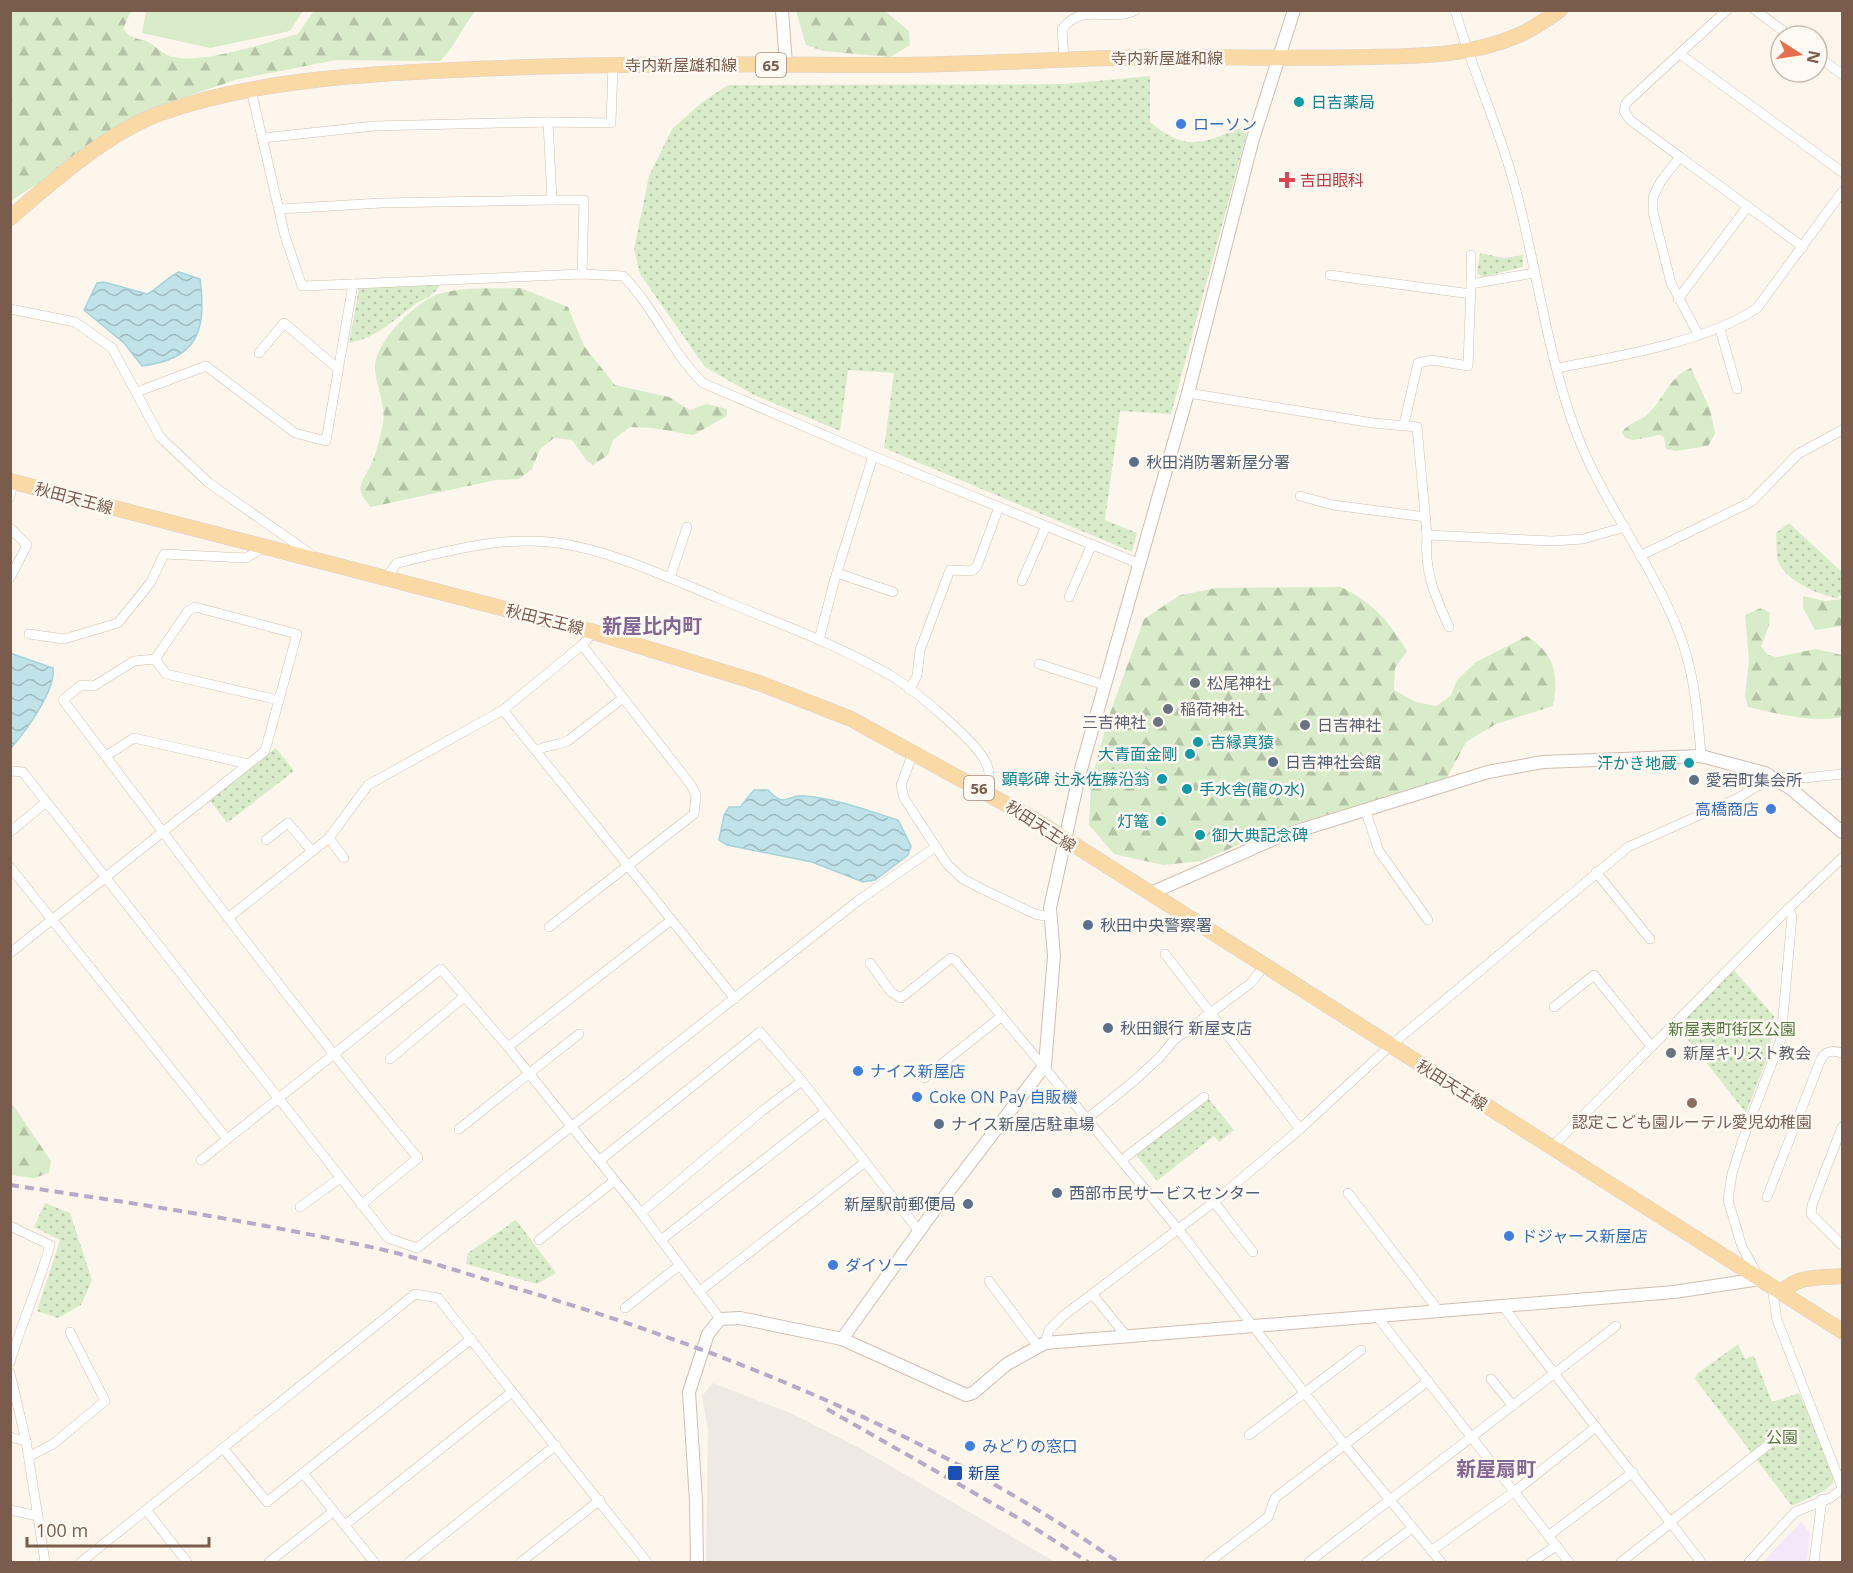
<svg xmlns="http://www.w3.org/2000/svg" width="1853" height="1573" viewBox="0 0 1853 1573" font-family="'Open Sans','Noto Sans JP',sans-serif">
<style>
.industrial{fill:#efe9e4}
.education{fill:#f3e8fa}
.grass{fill:url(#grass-dots)}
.forest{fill:url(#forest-firs)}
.garden{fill:#d8ecc9}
.water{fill:url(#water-waves);stroke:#a5d3da;stroke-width:1.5}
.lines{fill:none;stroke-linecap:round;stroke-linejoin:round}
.minor-casing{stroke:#d1beb0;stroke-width:10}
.tertiary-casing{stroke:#d1beb0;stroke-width:14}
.primary-casing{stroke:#dad1cd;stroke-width:16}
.minor{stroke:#fff;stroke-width:9}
.tertiary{stroke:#fff;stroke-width:12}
.primary{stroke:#fbd9a5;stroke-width:15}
.rail{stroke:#b9a8c9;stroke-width:4;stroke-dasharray:9 6;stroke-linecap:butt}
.culture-dot{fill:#0f9aa8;stroke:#fffaf3;stroke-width:2}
.shop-dot{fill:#3f7fe0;stroke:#fffaf3;stroke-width:2}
.health-dot{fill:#e0444e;stroke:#fffaf3;stroke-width:2}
.service-dot{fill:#5c6f8a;stroke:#fffaf3;stroke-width:2}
.worship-dot{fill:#6b7280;stroke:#fffaf3;stroke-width:2}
.education-dot{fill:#8d6e63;stroke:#fffaf3;stroke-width:2}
.transit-dot{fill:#1a4fb4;stroke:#fffaf3;stroke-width:2}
.labels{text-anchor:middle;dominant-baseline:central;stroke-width:5;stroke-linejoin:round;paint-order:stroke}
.shield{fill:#fffaf3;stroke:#a28b7f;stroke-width:1.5}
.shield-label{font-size:15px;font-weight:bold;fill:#7a5c4d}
.street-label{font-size:16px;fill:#7a5c4d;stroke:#fffaf3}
.culture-label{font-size:16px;fill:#0d838f;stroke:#fffaf3;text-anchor:start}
.shop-label{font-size:16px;fill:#366cbe;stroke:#fffaf3;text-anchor:start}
.health-label{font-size:16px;fill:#be3a42;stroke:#fffaf3;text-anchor:start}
.service-label{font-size:16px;fill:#4e5e75;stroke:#fffaf3;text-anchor:start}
.worship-label{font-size:16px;fill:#5b616d;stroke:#fffaf3;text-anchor:start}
.park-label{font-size:16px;fill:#537a41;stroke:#fffaf3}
.education-label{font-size:16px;fill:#785e54;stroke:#fffaf3}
.transit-label{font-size:16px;fill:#164399;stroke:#fffaf3;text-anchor:start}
.quarter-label{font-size:20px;font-weight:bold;fill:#846695;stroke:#fffaf3}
</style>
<defs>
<pattern id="grass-dots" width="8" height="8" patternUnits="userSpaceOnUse" patternTransform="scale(1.5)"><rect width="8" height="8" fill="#d8ecc9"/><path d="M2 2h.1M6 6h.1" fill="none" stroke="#b4c2a5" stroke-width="1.8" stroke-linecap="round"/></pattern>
<pattern id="forest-firs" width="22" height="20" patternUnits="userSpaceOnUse" patternTransform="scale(1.5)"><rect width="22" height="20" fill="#d8ecc9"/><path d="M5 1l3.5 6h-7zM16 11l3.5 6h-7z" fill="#b4c2a5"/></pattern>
<pattern id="water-waves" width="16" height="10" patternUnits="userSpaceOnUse" patternTransform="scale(1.5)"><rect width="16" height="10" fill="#bfe3e8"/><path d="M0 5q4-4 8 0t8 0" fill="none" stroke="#a0bbbe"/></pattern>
</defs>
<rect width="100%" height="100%" fill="#fdf6ec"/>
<path class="industrial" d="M 713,1383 L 793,1414 L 863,1450 L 1055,1562 L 706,1562 L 708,1430 L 702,1396 Z"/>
<path class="education" d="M 1801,1522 L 1810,1533 L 1807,1562 L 1763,1562 Z"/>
<g class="grass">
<path d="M 1150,76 L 1150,122 C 1190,156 1205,140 1249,125 L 1171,414 L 1120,411 L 1105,520 L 1137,533 L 1132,552 L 884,448 L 894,373 L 848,370 L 840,431 L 754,395 L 705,367 L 640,274 L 634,249 L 649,176 L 672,129 L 701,103 L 728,85 L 1065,84 Z"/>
<path d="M 1480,253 L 1504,258 L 1523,255 L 1523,267 L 1482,277 L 1477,273 Z"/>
<path d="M 441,283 C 435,296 424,298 413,306 C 389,323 380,336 349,343 L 359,288 Z"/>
<path d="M 1789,523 L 1842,572 L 1842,594 L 1837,598 C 1818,595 1781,579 1777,557 C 1776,549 1777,541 1776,533 Z"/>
<path d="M 276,748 L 294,771 L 227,823 L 209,799 Z"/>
<path d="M 1733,969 L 1774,1016 L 1770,1051 L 1746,1113 L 1678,1027 Z"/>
<path d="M 1207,1097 L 1234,1130 L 1219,1142 L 1214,1136 L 1157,1181 L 1136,1155 Z"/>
<path d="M 45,1203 L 70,1213 L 92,1280 L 81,1305 L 58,1318 L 37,1311 L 60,1240 L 34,1227 Z"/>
<path d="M 516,1220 L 556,1273 L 537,1284 L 466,1264 L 468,1253 Z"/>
<path d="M 1738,1344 L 1745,1359 L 1754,1356 L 1772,1402 L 1799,1393 L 1835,1475 L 1833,1483 L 1824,1491 L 1792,1506 L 1695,1379 L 1697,1374 Z"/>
</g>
<g class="forest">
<path d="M 11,11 L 131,11 L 123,29 C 131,38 135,38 146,41 C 155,45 161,53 170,56 C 199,66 268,42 298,34 L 314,11 L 476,11 C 461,28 458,43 440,61 L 336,60 L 235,80 L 153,108 L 11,201 Z"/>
<path d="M 796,11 L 885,11 L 909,31 L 910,45 L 890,57 L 823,51 L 806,45 Z"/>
<path d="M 521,288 L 568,307 L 584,346 L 615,385 L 669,397 L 690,410 L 707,404 L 727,409 L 727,416 L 693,435 L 653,428 L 630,427 L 613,440 L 608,455 L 593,465 L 587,461 L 572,440 L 554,438 L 540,449 L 532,469 L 519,479 L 496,480 L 371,507 C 351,486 364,482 373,460 C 377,450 379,439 382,429 C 388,405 375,387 375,366 C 376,341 416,301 439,294 C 462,286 498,289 521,288 Z"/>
<path d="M 1691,368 L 1710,409 L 1715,434 L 1708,446 L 1676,451 L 1666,449 L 1664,437 L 1660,435 L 1633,440 L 1625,438 L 1622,432 C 1630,421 1640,422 1649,413 C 1664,398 1670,376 1691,368 Z"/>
<path d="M 1341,587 C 1374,604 1388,620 1407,651 L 1395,668 L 1394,690 L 1416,702 L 1437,706 L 1451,695 L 1457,680 L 1476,662 L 1527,636 C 1555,655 1559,674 1553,706 L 1496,724 L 1466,742 L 1447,778 L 1268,832 L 1201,861 L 1163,865 L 1114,854 L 1089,825 L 1091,781 L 1109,716 L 1144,619 L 1180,595 L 1217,588 Z"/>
<path d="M 1803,596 L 1825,601 L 1842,599 L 1842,626 L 1815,630 L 1803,608 Z"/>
<path d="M 1761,608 L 1770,613 L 1769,626 L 1761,646 L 1768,655 L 1777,657 L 1816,649 L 1842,655 L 1842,717 C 1810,723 1780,714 1748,707 L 1745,695 L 1749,660 L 1745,615 Z"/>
<path d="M 11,1102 L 51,1161 L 49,1173 L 34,1178 L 11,1175 Z"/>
</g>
<path class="garden" d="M 146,11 L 146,10 L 303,11 L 290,31 L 210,48 L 142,33 Z"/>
<g class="water">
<path d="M 179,272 L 200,279 C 207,330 198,359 142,366 L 124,343 L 84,310 L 97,283 L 104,282 L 147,294 C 159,288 166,278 179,272 Z"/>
<path d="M 10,653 L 53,668 C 56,690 26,731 11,748 Z"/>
<path d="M 754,790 L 768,790 C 786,810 787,793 806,796 C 837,799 869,811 898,820 L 911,846 L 908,855 L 875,880 L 863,882 L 812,862 L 727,845 L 719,840 L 724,815 L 729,807 L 740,807 Z"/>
</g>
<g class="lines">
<g class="minor-casing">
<g id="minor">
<path d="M 1455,10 C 1472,70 1499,127 1515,187 C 1537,267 1546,350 1575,429 C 1602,504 1657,568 1683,644 C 1695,680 1698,718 1701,756"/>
<path d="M 1755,10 L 1790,36"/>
<path d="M 1680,54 L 1842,172"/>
<path d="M 1817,56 L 1842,74"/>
<path d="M 1064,58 L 1062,29 C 1084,1 1108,24 1136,10"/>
<path d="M 251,90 L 285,236 L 302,286 L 353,284"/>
<path d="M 263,138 L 374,126 L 548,122"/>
<path d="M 1680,157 L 1803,247"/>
<path d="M 281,209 L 381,203 L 552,200"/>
<path d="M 582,274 L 584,200 L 552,200 L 548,122 L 611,123 L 613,65"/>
<path d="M 1330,275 L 1471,294"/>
<path d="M 1471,284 L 1471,255"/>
<path d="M 1678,299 L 1748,206"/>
<path d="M 10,309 L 75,322 L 112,348 L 160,437 L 209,483 L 312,555"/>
<path d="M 1720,329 L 1737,389"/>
<path d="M 1698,334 L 1671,283 L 1653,212 L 1653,197 L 1661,181 L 1680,157 L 1630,120 L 1624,111 L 1626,103 L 1727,10"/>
<path d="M 259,353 L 284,323 L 337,368"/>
<path d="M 1557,368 C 1616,357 1709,341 1757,308 L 1842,192"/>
<path d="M 137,392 L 206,366 L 295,433 L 326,441 L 353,284 L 582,274 L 623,276 C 655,308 671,352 703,383 L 873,456 L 1140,564"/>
<path d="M 1188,393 L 1373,423 L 1417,427 L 1427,535 L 1552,541 L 1583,539 L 1625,527"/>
<path d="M 1404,424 L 1418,363 L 1432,360 L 1468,366 L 1471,284 L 1534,273"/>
<path d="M 1300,496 L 1333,505 L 1426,517"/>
<path d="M 10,497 L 13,482"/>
<path d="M 10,528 L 27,545 L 10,578"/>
<path d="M 1427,535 C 1424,572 1434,593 1449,627"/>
<path d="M 1640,556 L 1751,502 L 1798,454 L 1842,430"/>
<path d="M 837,573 L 893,592"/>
<path d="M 670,578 L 687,527"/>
<path d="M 385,579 L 397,563 C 448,551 505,535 558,543 C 613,551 669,578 720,599 C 777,623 836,644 890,675 C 912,688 971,737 984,759 C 991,769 989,782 990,794"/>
<path d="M 1022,581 L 1046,526"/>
<path d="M 1069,597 L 1092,544"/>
<path d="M 29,634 L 64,639 L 118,623 L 151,582 L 164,554 L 246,558 L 263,548"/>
<path d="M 819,640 L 834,582 L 873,456"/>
<path d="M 155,659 L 166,674 L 278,700"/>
<path d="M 1039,664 L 1104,685"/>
<path d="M 909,690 L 917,676 L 920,650 L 950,570 L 972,571 L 977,566 L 999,507"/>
<path d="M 503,710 L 735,999"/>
<path d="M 537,751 C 548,743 557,747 569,740 L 623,698"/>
<path d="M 913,753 L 901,785 L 904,798 L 947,864 L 963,879 L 982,889 L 1035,914 L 1050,917"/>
<path d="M 106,756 L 134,738 L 248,764"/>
<path d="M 10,771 L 23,772 L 388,1238 L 417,1248 L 859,900 L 934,848"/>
<path d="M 1365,809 L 1379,851 L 1428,920"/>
<path d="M 10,832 L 45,803"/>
<path d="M 329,838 L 344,858"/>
<path d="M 266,840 L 288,823 L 312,851"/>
<path d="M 10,867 L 227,1139"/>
<path d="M 1596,872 L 1650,939"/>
<path d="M 228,918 L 329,838 L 368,785 L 503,710 L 582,645 L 594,632"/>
<path d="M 549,927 L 694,814 L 696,795 L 691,785 L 582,645"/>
<path d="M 10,953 L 265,751 L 297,634 L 195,607 L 188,611 L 155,659 L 134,661 L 94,686 L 81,685 L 63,700 C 180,854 295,1010 418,1158 L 361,1205"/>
<path d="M 1165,954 L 1300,1129"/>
<path d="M 870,963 L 891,992 L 901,998 L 951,958 L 956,961 L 1178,1229 L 1344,1444 L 1441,1562"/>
<path d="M 1554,1007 L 1594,975 L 1651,1046"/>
<path d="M 508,1047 L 670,921"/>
<path d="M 390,1059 L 464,997"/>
<path d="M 924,1078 L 1002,1016"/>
<path d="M 1088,1118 L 1134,1081 L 1161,1056 L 1174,1040 L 1251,983 L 1265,965"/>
<path d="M 1842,1127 L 1812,1205 L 1811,1214 L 1842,1245"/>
<path d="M 459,1129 L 579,1034"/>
<path d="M 1552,1147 L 1788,909 L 1842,858"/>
<path d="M 201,1160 L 441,969 L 508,1047 L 641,1213 L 720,1319"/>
<path d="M 1122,1160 L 1204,1097"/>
<path d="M 599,1161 L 760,1032 L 802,1081 L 919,1231"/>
<path d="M 1348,1193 L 1438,1310"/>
<path d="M 1767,1197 L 1821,1059 C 1826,1050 1833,1050 1842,1053"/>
<path d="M 1214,1202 L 1253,1252"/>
<path d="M 300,1207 L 340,1178"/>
<path d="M 641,1213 L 762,1111 L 802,1081"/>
<path d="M 10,1226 L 50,1245 C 39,1285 22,1322 10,1362"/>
<path d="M 539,1240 L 614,1181"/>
<path d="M 661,1240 L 825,1112"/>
<path d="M 1757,1274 L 1742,1247 L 1728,1200 L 1732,1174 L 1743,1139 L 1781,1039 L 1792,916 L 1788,909"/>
<path d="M 989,1281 L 1037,1345"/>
<path d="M 1772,1287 L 1777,1320 L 1842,1487"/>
<path d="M 700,1291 L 864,1163"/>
<path d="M 1093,1295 L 1127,1337"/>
<path d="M 1502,1305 C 1567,1392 1635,1476 1701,1562"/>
<path d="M 625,1308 L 680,1265"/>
<path d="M 1376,1315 L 1569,1562"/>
<path d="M 1045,1343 L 1049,1330 L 1063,1316 L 1214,1202 L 1300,1129 L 1390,1046 L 1628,847 L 1738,798 L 1772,777 L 1805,778 L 1842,774"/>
<path d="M 10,1373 L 26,1441"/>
<path d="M 1491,1379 L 1513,1406"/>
<path d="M 1249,1435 L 1361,1350"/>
<path d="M 10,1437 L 26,1441 L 45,1562"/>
<path d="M 223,1448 L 267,1502 L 303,1473"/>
<path d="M 30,1456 L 53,1444 L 105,1401 L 70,1332"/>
<path d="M 10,1510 L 38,1516"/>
<path d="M 147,1511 L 187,1562"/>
<path d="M 1670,1522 L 1777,1438"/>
<path d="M 345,1525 L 512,1392"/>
<path d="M 1548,1536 L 1633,1472"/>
<path d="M 1431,1551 L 1514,1492 L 1596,1427"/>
<path d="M 81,1562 L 415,1294 L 438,1298 L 647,1562"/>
<path d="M 269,1562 L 334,1511"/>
<path d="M 374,1562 L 303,1473 L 471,1339"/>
<path d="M 409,1562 L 556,1445"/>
<path d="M 521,1562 L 600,1500"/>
<path d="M 1209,1562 L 1268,1517 L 1275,1498 L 1428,1381"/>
<path d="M 1309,1562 L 1616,1326"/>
<path d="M 1367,1562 L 1411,1529"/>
<path d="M 1532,1562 L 1556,1546"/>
<path d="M 1621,1562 L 1671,1523"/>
<path d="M 1749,1562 L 1795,1512 L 1830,1498 L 1842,1489"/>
<path d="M 1814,1562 L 1822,1499"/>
</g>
</g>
<g class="tertiary-casing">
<g id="tertiary">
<path d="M 782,10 L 786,65"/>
<path d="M 1151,893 L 1281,836 L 1488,772 L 1543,762 L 1701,756 L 1765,773 L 1790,788 L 1842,832"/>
<path d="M 842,1339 L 930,1216 L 1045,1065 L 1054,956 L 1050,908 L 1079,776 L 1188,393 L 1252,142 L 1294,10"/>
<path d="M 697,1562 L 696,1501 L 689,1392 L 708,1334 L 720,1319 L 740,1318 L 842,1339 L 966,1395 L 973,1393 L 1007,1364 L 1045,1343 L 1674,1292 L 1760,1279"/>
</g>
</g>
<g class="primary-casing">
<g id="primary">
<path d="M 10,218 C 51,182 110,131 161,113 C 250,81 361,74 454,70 C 596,63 738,64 879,65 C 981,66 1083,56 1184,57 C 1246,57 1307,59 1369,57 C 1419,56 1472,56 1519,35 C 1533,29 1547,19 1560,10"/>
<path d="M 10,481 L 594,632 L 759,683 L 851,719 L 1035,820 L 1842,1331"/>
<path d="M 1782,1293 C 1795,1275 1822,1278 1842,1276"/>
</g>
</g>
<use href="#minor" class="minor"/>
<use href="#tertiary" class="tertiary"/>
<use href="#primary" class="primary"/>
<g class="rail">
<path d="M 10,1185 C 128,1202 245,1220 361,1245 C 408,1254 453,1270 498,1283 C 717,1346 930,1432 1118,1562"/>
<path d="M 827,1409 L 1025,1522 L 1088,1562"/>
</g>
</g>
<g class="culture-dot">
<circle cx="1299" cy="102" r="6"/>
<circle cx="1198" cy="742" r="6"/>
<circle cx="1190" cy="754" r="6"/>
<circle cx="1689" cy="763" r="6"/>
<circle cx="1162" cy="779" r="6"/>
<circle cx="1187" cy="789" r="6"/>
<circle cx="1161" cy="821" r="6"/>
<circle cx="1200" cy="835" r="6"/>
</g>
<g class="shop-dot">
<circle cx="1181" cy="124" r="6"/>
<circle cx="1771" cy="809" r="6"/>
<circle cx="858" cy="1071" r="6"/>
<circle cx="917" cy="1097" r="6"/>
<circle cx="1509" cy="1236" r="6"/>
<circle cx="833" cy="1265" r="6"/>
<circle cx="970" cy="1446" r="6"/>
</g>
<path class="health-dot" d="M1284 171h6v6h6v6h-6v6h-6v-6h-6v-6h6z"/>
<g class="service-dot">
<circle cx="1134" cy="462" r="6"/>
<circle cx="1273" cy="762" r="6"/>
<circle cx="1694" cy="780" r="6"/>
<circle cx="1088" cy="925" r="6"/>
<circle cx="1108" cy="1028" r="6"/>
<circle cx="939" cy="1124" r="6"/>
<circle cx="1057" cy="1193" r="6"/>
<circle cx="968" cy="1204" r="6"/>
</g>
<g class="worship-dot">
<circle cx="1195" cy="683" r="6"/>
<circle cx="1168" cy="709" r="6"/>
<circle cx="1158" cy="722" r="6"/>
<circle cx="1305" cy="725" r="6"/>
<circle cx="1671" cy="1053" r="6"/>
</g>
<circle class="education-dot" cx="1692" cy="1103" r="6"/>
<rect class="transit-dot" x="947" y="1465" width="16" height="16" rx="3"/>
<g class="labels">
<g class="shield">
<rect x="756" y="53" width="30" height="24" rx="4.5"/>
<rect x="964" y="776" width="30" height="24" rx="4.5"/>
</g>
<g class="shield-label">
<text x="771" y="65">65</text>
<text x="979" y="788">56</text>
</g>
<g class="street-label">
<text x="1167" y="58">寺内新屋雄和線</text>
<text x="681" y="65">寺内新屋雄和線</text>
<text transform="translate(74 498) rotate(15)">秋田天王線</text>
<text transform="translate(545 619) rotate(14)">秋田天王線</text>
<text transform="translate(1041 826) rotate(33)">秋田天王線</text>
<text transform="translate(1452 1085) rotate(32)">秋田天王線</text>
</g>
<g class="culture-label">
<text x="1311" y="102">日吉薬局</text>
<text x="1210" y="742">吉縁真猿</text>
<text x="1178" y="754" text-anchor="end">大青面金剛</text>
<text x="1677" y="763" text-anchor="end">汗かき地蔵</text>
<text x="1150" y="779" text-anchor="end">顕彰碑 辻永佐藤沿翁</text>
<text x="1199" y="789">手水舎(龍の水)</text>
<text x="1149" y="821" text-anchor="end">灯篭</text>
<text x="1212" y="835">御大典記念碑</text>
</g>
<g class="shop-label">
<text x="1193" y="124">ローソン</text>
<text x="1759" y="809" text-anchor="end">高橋商店</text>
<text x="870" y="1071">ナイス新屋店</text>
<text x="929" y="1097">Coke ON Pay 自販機</text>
<text x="1521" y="1236">ドジャース新屋店</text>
<text x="845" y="1265">ダイソー</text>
<text x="982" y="1446">みどりの窓口</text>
</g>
<g class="health-label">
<text x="1300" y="180">吉田眼科</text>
</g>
<g class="service-label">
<text x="1146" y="462">秋田消防署新屋分署</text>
<text x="1285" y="762">日吉神社会館</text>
<text x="1706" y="780">愛宕町集会所</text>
<text x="1100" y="925">秋田中央警察署</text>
<text x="1120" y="1028">秋田銀行 新屋支店</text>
<text x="951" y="1124">ナイス新屋店駐車場</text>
<text x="1069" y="1193">西部市民サービスセンター</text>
<text x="956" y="1204" text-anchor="end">新屋駅前郵便局</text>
</g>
<g class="worship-label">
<text x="1207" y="683">松尾神社</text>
<text x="1180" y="709">稲荷神社</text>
<text x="1146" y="722" text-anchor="end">三吉神社</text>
<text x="1317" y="725">日吉神社</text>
<text x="1683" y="1053">新屋キリスト教会</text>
</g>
<g class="park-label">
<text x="1732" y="1029">新屋表町街区公園</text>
<text x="1782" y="1437">公園</text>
</g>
<g class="education-label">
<text x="1692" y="1122">認定こども園ルーテル愛児幼稚園</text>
</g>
<g class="transit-label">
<text x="968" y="1473">新屋</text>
</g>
<g class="quarter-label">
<text x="652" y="625">新屋比内町</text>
<text x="1496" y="1468">新屋扇町</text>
</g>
</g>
<rect width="1853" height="1573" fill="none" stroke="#7a5c4d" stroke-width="24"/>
<g transform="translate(1799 54) rotate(102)"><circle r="28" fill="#fffaf3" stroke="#cabbb1" stroke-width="1.5"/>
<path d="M0-4.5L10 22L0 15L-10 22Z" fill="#e76f51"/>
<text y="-9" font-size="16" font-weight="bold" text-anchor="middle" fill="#7a5c4d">N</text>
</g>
<path d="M27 1537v9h182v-9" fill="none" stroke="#7a5c4d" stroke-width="3"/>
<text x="36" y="1537" font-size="18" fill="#7a5c4d" stroke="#fffaf3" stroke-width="4.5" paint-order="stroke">100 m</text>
</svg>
